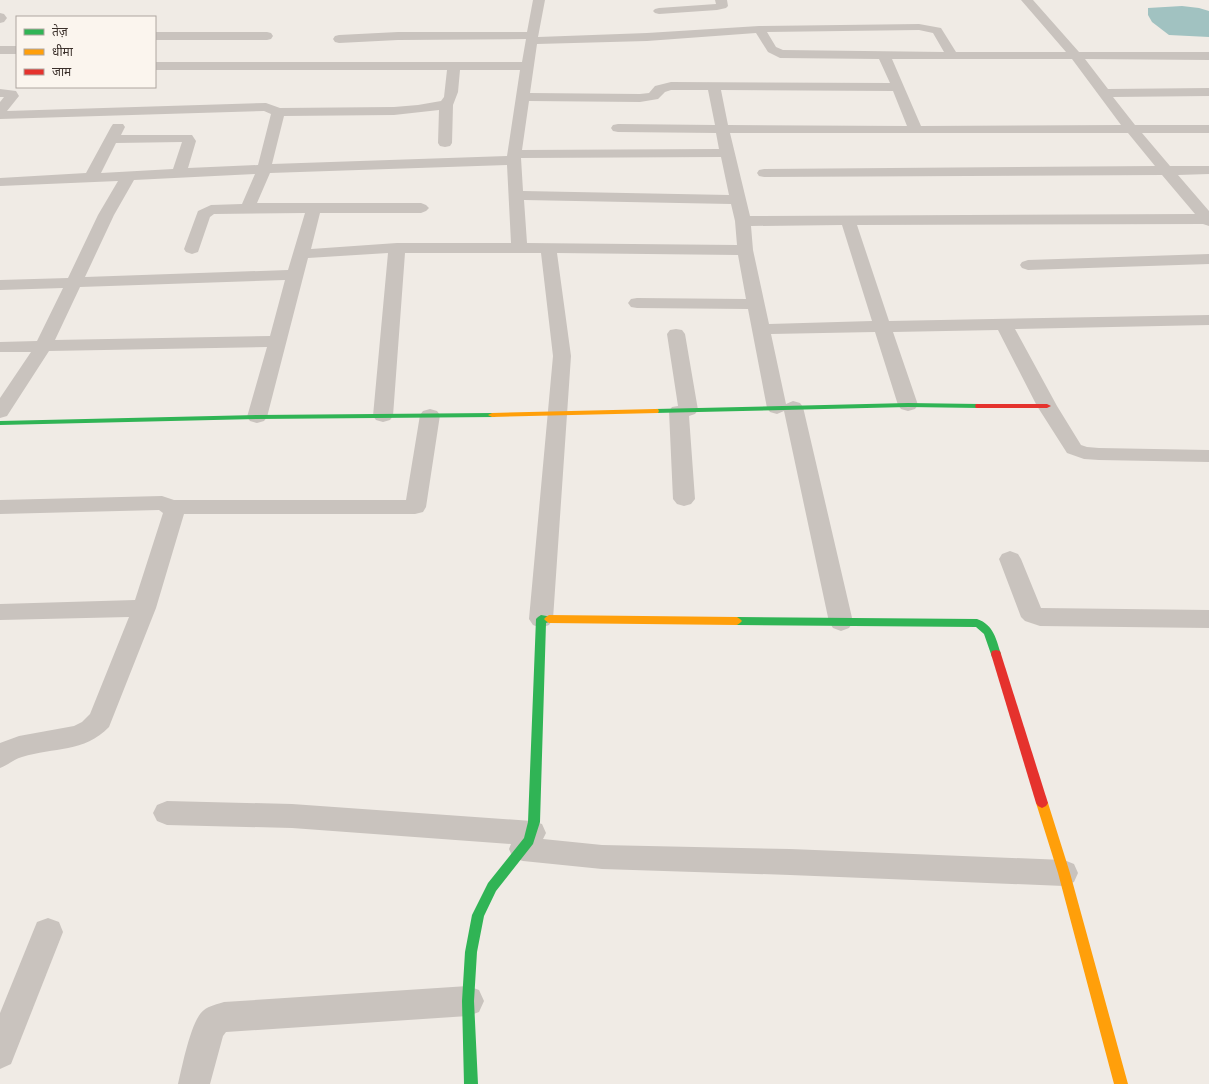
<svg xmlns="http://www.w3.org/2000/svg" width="1209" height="1084" viewBox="0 0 1209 1084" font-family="'DejaVu Sans','Noto Sans Devanagari',sans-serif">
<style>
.water{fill:#a1c2c1}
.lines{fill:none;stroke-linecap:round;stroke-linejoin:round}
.street{fill:#c9c3be;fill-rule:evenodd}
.fast{fill:#30b455;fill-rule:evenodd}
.slow{fill:#ff9f0a;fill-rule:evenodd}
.jam{fill:#e5322d;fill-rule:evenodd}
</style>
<rect width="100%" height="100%" fill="#f0ebe5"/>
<path class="water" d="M 1182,6 L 1199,8 L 1209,11 L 1209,37 L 1169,35 L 1152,22 L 1148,15 L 1148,8 Z"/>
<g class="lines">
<g class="street">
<path d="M 533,0 L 545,0 L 538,37 L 647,33 L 759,26 L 919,24 L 941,28 L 956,52 L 1066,52 L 1021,0 L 1033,0 L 1079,52 L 1209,52 L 1209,60 L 1085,59 L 1108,89 L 1209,88 L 1209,96 L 1113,97 L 1135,125 L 1209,125 L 1209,133 L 1142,133 L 1170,166 L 1209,166 L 1209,174 L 1178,175 L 1209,211 L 1209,226 L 1203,224 L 857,225 L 889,321 L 1209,315 L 1209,325 L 1015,329 L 1057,406 L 1081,445 L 1087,447 L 1099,448 L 1209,450 L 1209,462 L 1099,460 L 1084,459 L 1067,453 L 1037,406 L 998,330 L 893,332 L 918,405 L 915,409 L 908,411 L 901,409 L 898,405 L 875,332 L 771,334 L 786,404 L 793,401 L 800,403 L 803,407 L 853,622 L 849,628 L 841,631 L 833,628 L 829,622 L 784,411 L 777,414 L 770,412 L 767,408 L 748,309 L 637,308 L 631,307 L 628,303 L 631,299 L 637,298 L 746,299 L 738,255 L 557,253 L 571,356 L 553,619 L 549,625 L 541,628 L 533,625 L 529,619 L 553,356 L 541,253 L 405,253 L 393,416 L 390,420 L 383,422 L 376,420 L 373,416 L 388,253 L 308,258 L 267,417 L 264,421 L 257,423 L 250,421 L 247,417 L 267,347 L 49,351 L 7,416 L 0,418 L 0,398 L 31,352 L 0,352 L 0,342 L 37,341 L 63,288 L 0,290 L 0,280 L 68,278 L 98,215 L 118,181 L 0,186 L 0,178 L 86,173 L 111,127 L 113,124 L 123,124 L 125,127 L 121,135 L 192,135 L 196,141 L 188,168 L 258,165 L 271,114 L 264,111 L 0,119 L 0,102 L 4,97 L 0,97 L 0,89 L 16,91 L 19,96 L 7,111 L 266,103 L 280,108 L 394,107 L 418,105 L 441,101 L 444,97 L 447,70 L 155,70 L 155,62 L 522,62 L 526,39 L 398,40 L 339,43 L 335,42 L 333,39 L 335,36 L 339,35 L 398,32 L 527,32 ZM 919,30 L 933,33 L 944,52 L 783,50 L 776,47 L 767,32 ZM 756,33 L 768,52 L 780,58 L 879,59 L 890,83 L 671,82 L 655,86 L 649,93 L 640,94 L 530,93 L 537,44 L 647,41 ZM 892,59 L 1072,59 L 1121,125 L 921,126 ZM 460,70 L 520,70 L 507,156 L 272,164 L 284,116 L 394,115 L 439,110 L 438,143 L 440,146 L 445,147 L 450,146 L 452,143 L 453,105 L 458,92 ZM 671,90 L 708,90 L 715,125 L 618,124 L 613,125 L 611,128 L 613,131 L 618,132 L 716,133 L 719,149 L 522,150 L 529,101 L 640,102 L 658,99 L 665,92 ZM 721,90 L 893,91 L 907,126 L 728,125 ZM 730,133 L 1128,133 L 1155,166 L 764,169 L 759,170 L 757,173 L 759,176 L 764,177 L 1162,175 L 1195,214 L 750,216 ZM 182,142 L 173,169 L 101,173 L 116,143 ZM 721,157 L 729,195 L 523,191 L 521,158 ZM 507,165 L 511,243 L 397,243 L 311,249 L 320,213 L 421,213 L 426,211 L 429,208 L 426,205 L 421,203 L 257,203 L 270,173 ZM 255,174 L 242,204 L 211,205 L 198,211 L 184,249 L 186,252 L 192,254 L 198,252 L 210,217 L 214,214 L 305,213 L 288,270 L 85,277 L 114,215 L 134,180 ZM 524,200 L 731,204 L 735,221 L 737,245 L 527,243 ZM 842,225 L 872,321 L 769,324 L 753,250 L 751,226 ZM 285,280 L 270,336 L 55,340 L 80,287 Z"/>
<path d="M 715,0 L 727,0 L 728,6 L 726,8 L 717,10 L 659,14 L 655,13 L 653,11 L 655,9 L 659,8 L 716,4 Z"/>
<path d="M 0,13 L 4,14 L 7,18 L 4,22 L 0,23 Z"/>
<path d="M 155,32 L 267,32 L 271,33 L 273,36 L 271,39 L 267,40 L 155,40 Z"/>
<rect x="0" y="46" width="17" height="8"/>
<path d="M 1209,254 L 1209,264 L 1028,270 L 1022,268 L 1020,265 L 1022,262 L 1028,260 Z"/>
<path d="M 676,329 L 682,330 L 685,334 L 698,410 L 695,414 L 689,416 L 695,499 L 691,504 L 684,506 L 677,504 L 673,499 L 669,411 L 672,407 L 678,406 L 667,334 L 670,330 Z"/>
<path d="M 430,409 L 437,411 L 440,415 L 426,507 L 423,512 L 415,514 L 184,514 L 156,608 L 109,727 C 84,753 54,747 22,757 C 14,759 8,765 0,768 L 0,743 L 19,736 L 74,726 L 82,722 L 90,714 L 129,617 L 0,620 L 0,604 L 135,600 L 163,513 L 159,510 L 0,514 L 0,500 L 162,496 L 174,500 L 406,500 L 420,415 L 423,411 Z"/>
<path d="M 1010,551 L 1018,554 L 1021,559 L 1041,608 L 1209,610 L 1209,628 L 1040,626 L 1025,621 L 1021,617 L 999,559 L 1002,554 Z"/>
<path d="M 167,801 L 292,804 L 532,821 L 542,824 L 546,833 L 543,839 L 602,845 L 790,849 L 1064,860 L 1074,864 L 1078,873 L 1074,882 L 1064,886 L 790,875 L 602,869 L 523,861 L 513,858 L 509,849 L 511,844 L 292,828 L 167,825 L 157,821 L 153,813 L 157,805 Z"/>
<path d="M 48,918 L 59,922 L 63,932 L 11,1064 L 0,1069 L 0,1013 L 37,922 Z"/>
<path d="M 468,986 L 479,990 L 484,1001 L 479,1012 L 468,1016 L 226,1032 L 223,1036 L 210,1084 L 178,1084 C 182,1068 191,1019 204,1010 C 209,1006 218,1004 224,1002 Z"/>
</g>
<g class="fast">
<path d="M 908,403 L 979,404 L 983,406 L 979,408 L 908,407 L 655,413 L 651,411 L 655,409 Z"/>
<path d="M 492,413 L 495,413 L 496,415 L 495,417 L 257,419 L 0,425 L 0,421 L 257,415 Z"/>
<path d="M 541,615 L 552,617 L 554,619 L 552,621 L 546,623 L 540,822 L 533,844 L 496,891 L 484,916 L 477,952 L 474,1001 L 478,1084 L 464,1084 L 462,1001 L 465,952 L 472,915 L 488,883 L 524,838 L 528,822 L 536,619 L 538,617 Z"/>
<path d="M 737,617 L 977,619 C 994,625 996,639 1001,654 L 1000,657 L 992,657 L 984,634 L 976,627 L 737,625 L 734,623 L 732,621 L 734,619 Z"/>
</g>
<g class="slow">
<path d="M 655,409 L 658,409 L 659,411 L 658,413 L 492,417 L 488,415 L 492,413 Z"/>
<path d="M 549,615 L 737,617 L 740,619 L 742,621 L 740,623 L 737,625 L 549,623 L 546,621 L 544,619 L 546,617 Z"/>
<path d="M 1042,798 L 1046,800 L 1048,803 L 1070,873 L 1128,1084 L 1114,1084 L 1058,873 L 1036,803 L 1038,800 Z"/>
</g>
<g class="jam">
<path d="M 976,404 L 1047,404 L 1051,406 L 1047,408 L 976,408 L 975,406 Z"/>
<path d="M 996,650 L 1000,651 L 1001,654 L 1048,803 L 1046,806 L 1042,808 L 1038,806 L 1036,803 L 991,654 L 992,651 Z"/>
</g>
</g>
<rect x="16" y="16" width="140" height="72" fill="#fbf5ee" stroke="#aea6a0"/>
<rect x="24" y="29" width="20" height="6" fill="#30b455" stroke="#aea6a0"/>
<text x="52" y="36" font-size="12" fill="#3b302b">तेज़</text>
<rect x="24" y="49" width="20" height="6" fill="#ff9f0a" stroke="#aea6a0"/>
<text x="52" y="56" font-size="12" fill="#3b302b">धीमा</text>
<rect x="24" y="69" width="20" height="6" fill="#e5322d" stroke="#aea6a0"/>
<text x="52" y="76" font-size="12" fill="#3b302b">जाम</text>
</svg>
